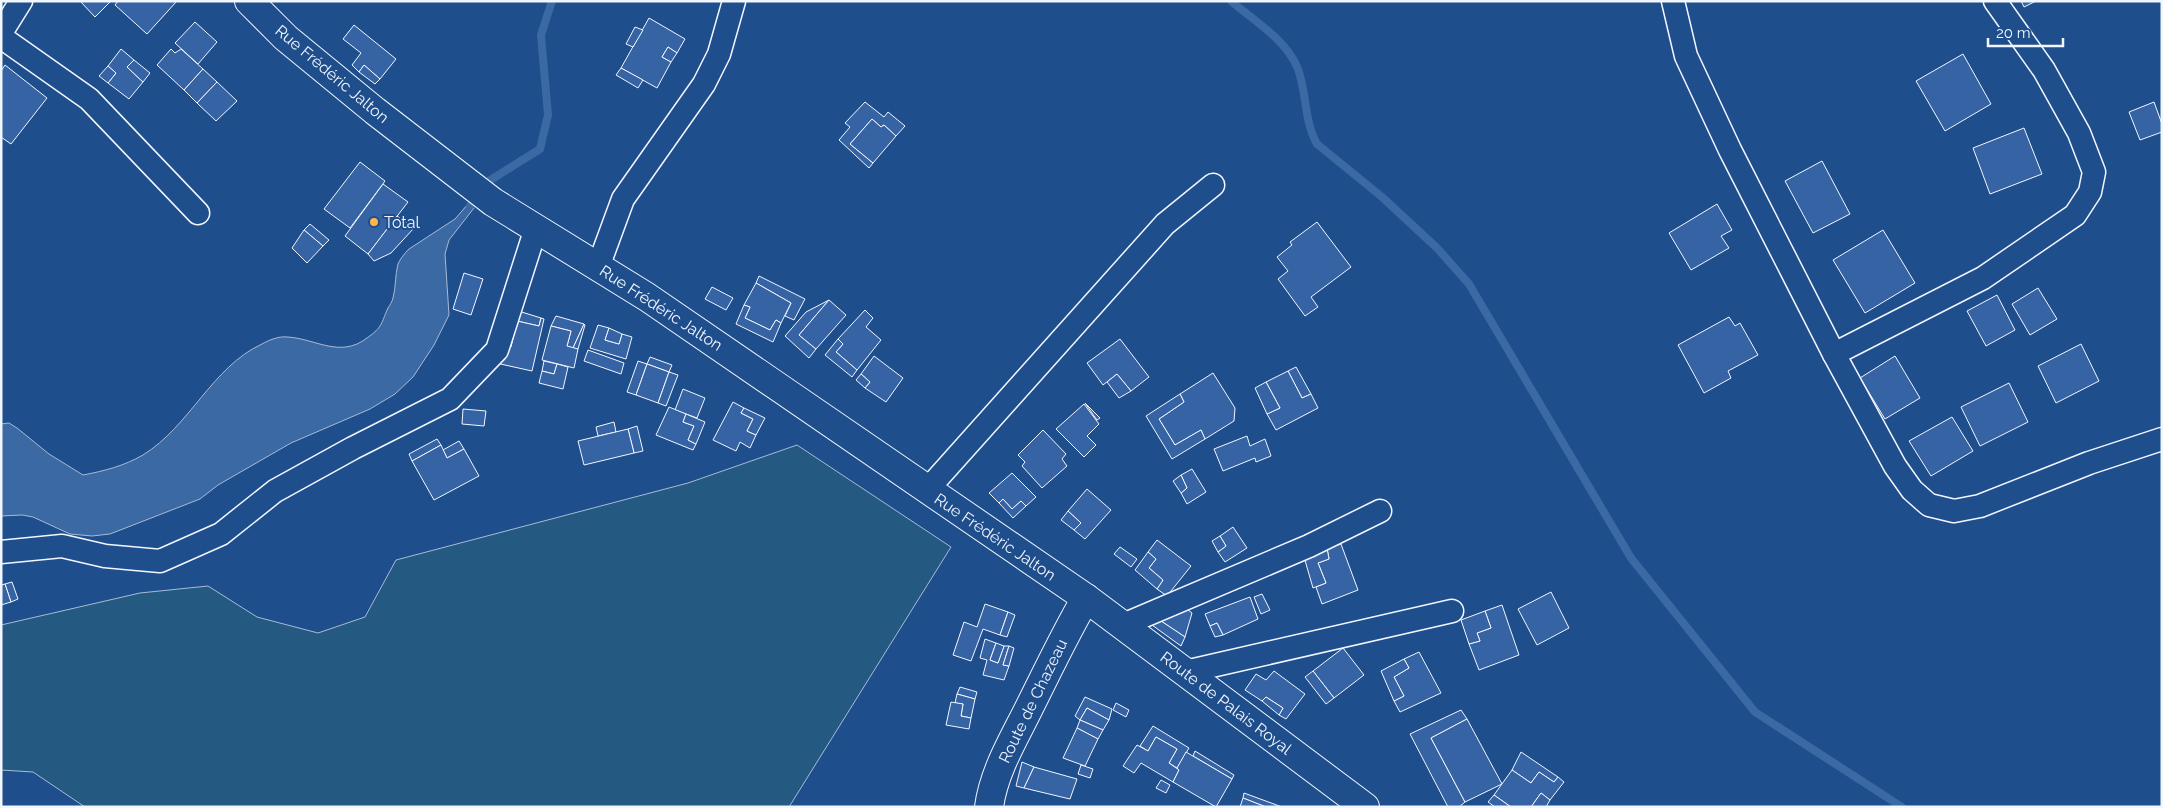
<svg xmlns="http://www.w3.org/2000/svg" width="2163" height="808" viewBox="0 0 2163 808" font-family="Raleway,sans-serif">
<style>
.green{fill:#245a82;stroke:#a8bbd7}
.water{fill:#3b69a3;stroke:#a8bbd7}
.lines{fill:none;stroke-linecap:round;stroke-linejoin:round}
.stream{stroke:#3b69a3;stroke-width:8}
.building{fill:#3563a3;stroke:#f2f6ff}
.street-casing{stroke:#f2f6ff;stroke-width:25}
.secondary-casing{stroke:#f2f6ff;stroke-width:30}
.primary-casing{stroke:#f2f6ff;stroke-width:30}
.street{stroke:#1f4e8c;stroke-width:22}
.secondary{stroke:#1f4e8c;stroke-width:28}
.primary{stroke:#1f4e8c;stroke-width:28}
.poi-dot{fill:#ffb74d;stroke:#1f4e8c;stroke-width:2}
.labels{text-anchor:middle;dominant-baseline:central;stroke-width:4;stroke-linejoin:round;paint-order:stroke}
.street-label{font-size:16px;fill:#f2f6ff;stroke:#1f4e8c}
.poi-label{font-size:16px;fill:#f2f6ff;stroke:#1f4e8c;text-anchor:start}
</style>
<rect width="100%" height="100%" fill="#1f4e8c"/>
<path class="green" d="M 797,445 L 951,547 L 789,807 L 85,807 L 33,772 L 1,770 L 1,625 L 140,593 L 208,586 L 257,617 L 318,633 L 365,617 L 396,560 L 688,483 Z"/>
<path class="water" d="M 468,204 L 474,208 L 449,240 L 445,254 L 449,315 L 434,345 L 413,377 L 395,394 L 370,409 L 291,443 L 218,485 L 200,499 L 110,534 L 92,536 L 70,534 L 33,517 L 22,515 L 1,516 L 1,424 L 9,423 L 17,428 L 49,454 L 83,475 C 104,471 124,466 143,455 C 190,426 212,367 262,344 C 269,340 279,336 287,337 C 314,338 340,359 367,338 C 383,327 381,323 388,308 C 390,305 392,302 393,298 C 396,287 395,275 398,264 C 400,259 405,253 409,249 L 455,219 Z"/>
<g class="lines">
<g class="stream">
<path d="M 1231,1 C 1254,21 1286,39 1298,69 C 1307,94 1304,121 1317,144 L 1382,197 L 1437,248 L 1469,284 L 1631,558 L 1755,712 L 1902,807"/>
<path d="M 470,206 L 489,181 L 540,149 L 548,115 L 541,35 L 552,1"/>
</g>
</g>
<g class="building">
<path d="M 80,1 L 111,1 L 95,17 Z"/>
<path d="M 118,1 L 177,1 L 147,34 L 115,5 Z"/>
<path d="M 2021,1 L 2036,1 L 2024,7 Z"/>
<path d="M 649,18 L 685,39 L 677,53 L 668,47 L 662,57 L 671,62 L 657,88 L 621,68 Z"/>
<path d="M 195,22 L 217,42 L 198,64 L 175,43 Z"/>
<path d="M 354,25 L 396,59 L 380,79 L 364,65 L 359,72 L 352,65 L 361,53 L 343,39 Z"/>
<path d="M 635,27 L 643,30 L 633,47 L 626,44 Z"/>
<path d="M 668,47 L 677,53 L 671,62 L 662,57 Z"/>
<path d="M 121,49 L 134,60 L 127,67 L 143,82 L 129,99 L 108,83 L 116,73 L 108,66 Z"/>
<path d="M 171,49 L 175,53 L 181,49 L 203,69 L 184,90 L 157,65 Z"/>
<path d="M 1963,54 L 1991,104 L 1945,131 L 1916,81 Z"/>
<path d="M 134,60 L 150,73 L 143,82 L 127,67 Z"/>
<path d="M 5,65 L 47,98 L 11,144 L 1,137 L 1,71 Z"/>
<path d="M 364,65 L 380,79 L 375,84 L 359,72 Z"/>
<path d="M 108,66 L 116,73 L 108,83 L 99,76 Z"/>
<path d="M 621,68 L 643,80 L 638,88 L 616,75 Z"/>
<path d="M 203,69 L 217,82 L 197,103 L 184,90 Z"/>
<path d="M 217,82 L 237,101 L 216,121 L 197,103 Z"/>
<path d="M 865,102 L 884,117 L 888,112 L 905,126 L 896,136 L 884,125 L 881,127 L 872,119 L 850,144 L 873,163 L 869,168 L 839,140 L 850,127 L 845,123 Z"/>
<path d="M 2154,102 L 2162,124 L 2162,132 L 2140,140 L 2129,112 Z"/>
<path d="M 872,119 L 881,127 L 884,125 L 896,136 L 873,163 L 850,144 Z"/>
<path d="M 2024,128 L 2042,174 L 1990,194 L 1973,148 Z"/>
<path d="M 1822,161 L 1850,214 L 1813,233 L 1785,181 Z"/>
<path d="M 360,162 L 385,181 L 350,228 L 324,209 Z"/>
<path d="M 383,184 L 408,202 L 368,254 L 345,236 Z"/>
<path d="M 1717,204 L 1732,230 L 1721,236 L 1729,248 L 1691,270 L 1669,233 Z"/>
<path d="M 397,216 L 414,228 L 391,253 L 374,261 L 368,254 Z"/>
<path d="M 1317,222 L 1351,267 L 1311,297 L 1318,307 L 1305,316 L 1278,279 L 1288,271 L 1277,257 L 1292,245 L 1290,242 Z"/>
<path d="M 310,224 L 329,240 L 323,246 L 304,230 Z"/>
<path d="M 304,230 L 323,246 L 307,263 L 292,248 Z"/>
<path d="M 1883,230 L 1915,283 L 1865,313 L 1833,260 Z"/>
<path d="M 464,273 L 483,279 L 471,315 L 453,309 Z"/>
<path d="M 759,276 L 805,299 L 794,320 L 785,316 L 791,303 L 756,283 Z"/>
<path d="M 756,283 L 791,303 L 781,323 L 776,320 L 770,330 L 745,318 L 750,307 L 744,305 Z"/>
<path d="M 712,287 L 733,298 L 726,310 L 705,299 Z"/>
<path d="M 2038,288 L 2057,319 L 2030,335 L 2012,304 Z"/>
<path d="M 1997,295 L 2015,330 L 1986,346 L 1967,311 Z"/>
<path d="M 829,300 L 799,335 L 816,349 L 809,358 L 785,336 L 806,312 Z"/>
<path d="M 829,300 L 846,315 L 816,349 L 799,335 Z"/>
<path d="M 744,305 L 750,307 L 745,318 L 770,330 L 776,320 L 781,323 L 773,342 L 736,324 Z"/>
<path d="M 512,309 L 541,318 L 539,326 L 517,321 L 511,347 L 501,344 Z"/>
<path d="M 865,310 L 873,318 L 866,327 L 881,340 L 857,370 L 836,352 L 843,344 L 838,339 Z"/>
<path d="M 556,316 L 584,324 L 573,348 L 567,346 L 571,331 L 551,326 Z"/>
<path d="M 1729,317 L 1735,326 L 1740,323 L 1758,355 L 1728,371 L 1731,378 L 1704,393 L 1678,345 Z"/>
<path d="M 541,318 L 544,319 L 532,371 L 496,363 L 501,344 L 511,347 L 517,321 L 539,326 Z"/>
<path d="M 584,324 L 585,325 L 578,349 L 573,348 Z"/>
<path d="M 598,325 L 609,328 L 605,340 L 619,344 L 622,334 L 632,337 L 626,359 L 590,348 Z"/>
<path d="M 551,326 L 571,331 L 567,346 L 578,349 L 574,368 L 542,360 Z"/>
<path d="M 609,328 L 622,334 L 619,344 L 605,340 Z"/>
<path d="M 838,339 L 843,344 L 836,352 L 857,370 L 852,377 L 825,355 Z"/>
<path d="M 1120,339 L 1149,377 L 1131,391 L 1117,374 L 1103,385 L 1087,363 Z"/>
<path d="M 2081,344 L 2099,381 L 2056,403 L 2038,366 Z"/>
<path d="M 588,350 L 624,363 L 621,374 L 584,361 Z"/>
<path d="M 874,356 L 903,378 L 886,402 L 865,388 L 870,382 L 861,374 Z"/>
<path d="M 1895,356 L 1920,398 L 1885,419 L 1860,378 Z"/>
<path d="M 650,357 L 672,365 L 669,372 L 647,364 Z"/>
<path d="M 544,361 L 557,364 L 554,374 L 542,371 Z"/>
<path d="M 638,361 L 647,364 L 636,395 L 627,392 Z"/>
<path d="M 557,364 L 568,367 L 563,389 L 539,383 L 542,371 L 554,374 Z"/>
<path d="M 647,364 L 669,372 L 658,403 L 636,395 Z"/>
<path d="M 1296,367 L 1311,394 L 1302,398 L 1288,371 Z"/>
<path d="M 1288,371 L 1302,398 L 1311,394 L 1318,408 L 1276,430 L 1267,414 L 1280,408 L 1266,382 Z"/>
<path d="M 669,372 L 678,375 L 666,406 L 658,403 Z"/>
<path d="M 1213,373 L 1235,408 L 1234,421 L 1205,439 L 1201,430 L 1175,445 L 1159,419 L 1184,402 L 1180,394 Z"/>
<path d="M 861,374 L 870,382 L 865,388 L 856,380 Z"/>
<path d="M 1117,374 L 1131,391 L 1119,398 L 1107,382 Z"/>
<path d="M 1266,382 L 1280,408 L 1267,414 L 1255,388 Z"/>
<path d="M 2009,383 L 2028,422 L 1980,446 L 1961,407 Z"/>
<path d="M 683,389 L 705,398 L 697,418 L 675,410 Z"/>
<path d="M 1180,394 L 1184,402 L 1159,419 L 1175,445 L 1201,430 L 1205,439 L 1172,459 L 1146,416 Z"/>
<path d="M 733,402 L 744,408 L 741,413 L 753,419 L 747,431 L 756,435 L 750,448 L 740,442 L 736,451 L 713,440 Z"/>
<path d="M 1085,403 L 1100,418 L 1097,420 Z"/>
<path d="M 1084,404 L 1099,424 L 1087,436 L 1096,445 L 1084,457 L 1056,429 Z"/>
<path d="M 669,407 L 686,414 L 683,422 L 694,426 L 688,440 L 696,444 L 693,450 L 656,435 Z"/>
<path d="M 744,408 L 765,418 L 756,435 L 747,431 L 753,419 L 741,413 Z"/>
<path d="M 463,409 L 486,411 L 484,426 L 462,424 Z"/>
<path d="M 686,414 L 705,422 L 696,444 L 688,440 L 694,426 L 683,422 Z"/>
<path d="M 1952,417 L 1973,451 L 1931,476 L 1909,441 Z"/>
<path d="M 614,422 L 616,432 L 598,436 L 596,427 Z"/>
<path d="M 637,426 L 643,451 L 634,453 L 628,429 Z"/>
<path d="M 628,429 L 634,453 L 584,465 L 578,441 Z"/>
<path d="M 1043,430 L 1066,454 L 1062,459 L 1067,466 L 1042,488 L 1022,466 L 1025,462 L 1018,455 Z"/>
<path d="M 1247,436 L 1250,446 L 1265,439 L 1271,456 L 1256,462 L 1255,458 L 1223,471 L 1214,449 Z"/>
<path d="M 437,439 L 441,445 L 412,461 L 409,454 Z"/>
<path d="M 459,441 L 464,449 L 447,458 L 443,450 Z"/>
<path d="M 441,445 L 447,458 L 464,449 L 479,476 L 434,500 L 412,461 Z"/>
<path d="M 1192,469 L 1206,492 L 1187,504 L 1181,493 L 1187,488 L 1181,475 Z"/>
<path d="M 1012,473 L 1036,497 L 1026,506 L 1021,501 L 1012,509 L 1003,499 L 999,503 L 989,493 Z"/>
<path d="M 1181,475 L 1187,488 L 1181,493 L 1173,481 Z"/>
<path d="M 1087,489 L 1111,510 L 1085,539 L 1074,530 L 1081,523 L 1068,511 Z"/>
<path d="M 1003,499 L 1012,509 L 1021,501 L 1026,506 L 1013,518 L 999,503 Z"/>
<path d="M 1068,511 L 1081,523 L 1074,530 L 1061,520 Z"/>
<path d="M 1233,527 L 1247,548 L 1225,562 L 1218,552 L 1226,546 L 1220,536 Z"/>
<path d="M 1220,536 L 1226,546 L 1218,552 L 1212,541 Z"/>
<path d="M 1157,540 L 1191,566 L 1167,596 L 1157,589 L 1163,580 L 1149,568 L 1156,559 L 1148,552 Z"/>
<path d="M 1341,544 L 1358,590 L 1322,604 L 1316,587 L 1326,583 L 1318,563 L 1329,559 L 1327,548 Z"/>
<path d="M 1120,547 L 1137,559 L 1131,567 L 1114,554 Z"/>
<path d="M 1327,548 L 1329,559 L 1318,563 L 1326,583 L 1313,588 L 1304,557 Z"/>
<path d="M 1148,552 L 1156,559 L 1149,568 L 1163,580 L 1157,589 L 1135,570 Z"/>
<path d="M 12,582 L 18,599 L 11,602 L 5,584 Z"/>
<path d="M 5,584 L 11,602 L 1,605 L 1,585 Z"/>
<path d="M 1551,592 L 1569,628 L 1537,645 L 1518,609 Z"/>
<path d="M 1262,594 L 1270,610 L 1261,614 L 1254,597 Z"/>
<path d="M 1250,597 L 1258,619 L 1223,635 L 1217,623 L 1210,626 L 1205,614 Z"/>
<path d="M 1178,602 L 1192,613 L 1185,637 L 1158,619 Z"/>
<path d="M 985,604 L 1008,612 L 1000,635 L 983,629 L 971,661 L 953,655 L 964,622 L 977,627 Z"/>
<path d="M 1502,605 L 1519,655 L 1479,670 L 1469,644 L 1480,641 L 1477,633 L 1491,628 L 1485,611 Z"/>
<path d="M 1485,611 L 1491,628 L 1477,633 L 1480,641 L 1469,644 L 1461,620 Z"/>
<path d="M 1008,612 L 1015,615 L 1007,637 L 1000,635 Z"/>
<path d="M 1158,619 L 1185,637 L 1181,646 L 1152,625 Z"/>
<path d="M 1217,623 L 1223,635 L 1215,637 L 1210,626 Z"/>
<path d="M 985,639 L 996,643 L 990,660 L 998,663 L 1004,646 L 1009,646 L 1003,665 L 1009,666 L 1004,680 L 983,675 L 987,660 L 980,658 Z"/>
<path d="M 996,643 L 1004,646 L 998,663 L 990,660 Z"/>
<path d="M 1009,646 L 1014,648 L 1009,666 L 1003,665 Z"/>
<path d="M 1343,648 L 1364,675 L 1334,698 L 1313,671 Z"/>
<path d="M 1419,652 L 1441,693 L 1400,712 L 1394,701 L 1404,696 L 1394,677 L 1409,668 L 1404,659 Z"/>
<path d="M 1404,659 L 1409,668 L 1394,677 L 1404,696 L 1394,701 L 1381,671 Z"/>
<path d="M 1274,671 L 1305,694 L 1286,719 L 1279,715 L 1283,708 L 1266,697 L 1262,701 L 1245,690 L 1256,674 L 1266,680 Z"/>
<path d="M 1313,671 L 1334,698 L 1326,704 L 1305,677 Z"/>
<path d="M 960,687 L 977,692 L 975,699 L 957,694 Z"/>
<path d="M 957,694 L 975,699 L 971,718 L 961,716 L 963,704 L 955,703 Z"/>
<path d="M 1085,697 L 1112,709 L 1109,720 L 1087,708 L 1080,720 L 1075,716 Z"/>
<path d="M 1266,697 L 1283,708 L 1279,715 L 1262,701 Z"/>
<path d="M 951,702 L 963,704 L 961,716 L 971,718 L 969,729 L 946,725 Z"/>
<path d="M 1116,703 L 1129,710 L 1126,717 L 1113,710 Z"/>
<path d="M 1087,708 L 1109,720 L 1103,730 L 1080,720 Z"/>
<path d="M 1461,710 L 1467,719 L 1431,738 L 1465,802 L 1459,807 L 1448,807 L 1410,734 Z"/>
<path d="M 1467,719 L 1502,784 L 1465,802 L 1431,738 Z"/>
<path d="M 1080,720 L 1103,730 L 1098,739 L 1077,728 Z"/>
<path d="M 1153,726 L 1189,748 L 1177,768 L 1169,763 L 1177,749 L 1156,737 L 1148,751 L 1140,746 Z"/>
<path d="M 1077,728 L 1098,739 L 1085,766 L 1063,758 Z"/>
<path d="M 1156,737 L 1177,749 L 1169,763 L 1179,770 L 1173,782 L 1141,763 L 1134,773 L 1123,766 L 1137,745 L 1148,751 Z"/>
<path d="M 1195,751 L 1234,775 L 1232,779 L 1193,756 Z"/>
<path d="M 1186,752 L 1232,779 L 1216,807 L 1173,782 L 1179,770 L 1177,768 Z"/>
<path d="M 1521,752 L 1558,777 L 1554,782 L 1539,772 L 1531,783 L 1512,770 Z"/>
<path d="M 1022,762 L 1034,767 L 1024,788 L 1016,786 Z"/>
<path d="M 1081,765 L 1093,769 L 1090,778 L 1078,774 Z"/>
<path d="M 1034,767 L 1077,779 L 1070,799 L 1024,788 Z"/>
<path d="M 1512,770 L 1531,783 L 1539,772 L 1554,782 L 1558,777 L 1564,782 L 1550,800 L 1541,793 L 1531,807 L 1511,807 L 1494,795 Z"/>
<path d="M 1161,780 L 1170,785 L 1166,793 L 1156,788 Z"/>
<path d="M 1244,793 L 1282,807 L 1266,807 L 1243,798 Z"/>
<path d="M 1541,793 L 1550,800 L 1546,807 L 1531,807 Z"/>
<path d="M 1494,795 L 1511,807 L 1495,807 L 1488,802 Z"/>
<path d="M 1243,798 L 1266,807 L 1240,807 Z"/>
</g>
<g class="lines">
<g class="street-casing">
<g id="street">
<path d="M 1673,1 L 1686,56 L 1730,150 L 1834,354 L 1895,466 L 1912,490 L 1929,505 L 1954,511 L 1980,506 L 2089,463 L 2162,439"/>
<path d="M 1,33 L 21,1"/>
<path d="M 1,37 L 89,99 L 198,213"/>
<path d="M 598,267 L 623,199 L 704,84 L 719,54 L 734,1"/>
<path d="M 1834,354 L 1983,278 L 2075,215 L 2090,192 L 2094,172 L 2079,133 L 2044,70 L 1995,1"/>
<path d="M 927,490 L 1165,224 L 1213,185"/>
<path d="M 1,552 L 62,546 L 105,556 L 160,561 L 221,534 L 275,491 L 353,448 L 450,399 L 497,350 L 536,228"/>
<path d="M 1123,625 L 1309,546 L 1380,511"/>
<path d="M 1185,672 L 1452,611"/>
</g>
</g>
<g class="secondary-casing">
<path id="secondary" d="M 989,807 C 994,770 1015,737 1031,704 C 1049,668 1066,632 1086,598"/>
</g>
<g class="primary-casing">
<path id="primary" d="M 249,1 L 286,38 L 375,111 L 493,202 L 647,297 L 1086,598 L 1365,807"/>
</g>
<use href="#street" class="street"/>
<use href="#secondary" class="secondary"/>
<use href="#primary" class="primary"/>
</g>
<circle class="poi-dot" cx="374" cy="222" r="5"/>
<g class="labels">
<g class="street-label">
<text transform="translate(332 74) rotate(40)">Rue Frédéric Jalton</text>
<text transform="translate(661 308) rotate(33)">Rue Frédéric Jalton</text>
<text transform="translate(995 537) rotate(34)">Rue Frédéric Jalton</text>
<text transform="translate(1033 701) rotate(-64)">Route de Chazeau</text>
<text transform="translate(1226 703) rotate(37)">Route de Palais Royal</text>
</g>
<g class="poi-label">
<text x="384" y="222">Total</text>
</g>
</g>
<rect width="2163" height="808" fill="none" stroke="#f2f6ff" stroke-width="5"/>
<path d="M1988 38v8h75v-8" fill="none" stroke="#f2f6ff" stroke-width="2.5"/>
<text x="1996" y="38" font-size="15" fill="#f2f6ff" stroke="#1f4e8c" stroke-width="4" paint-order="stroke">20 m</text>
</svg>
